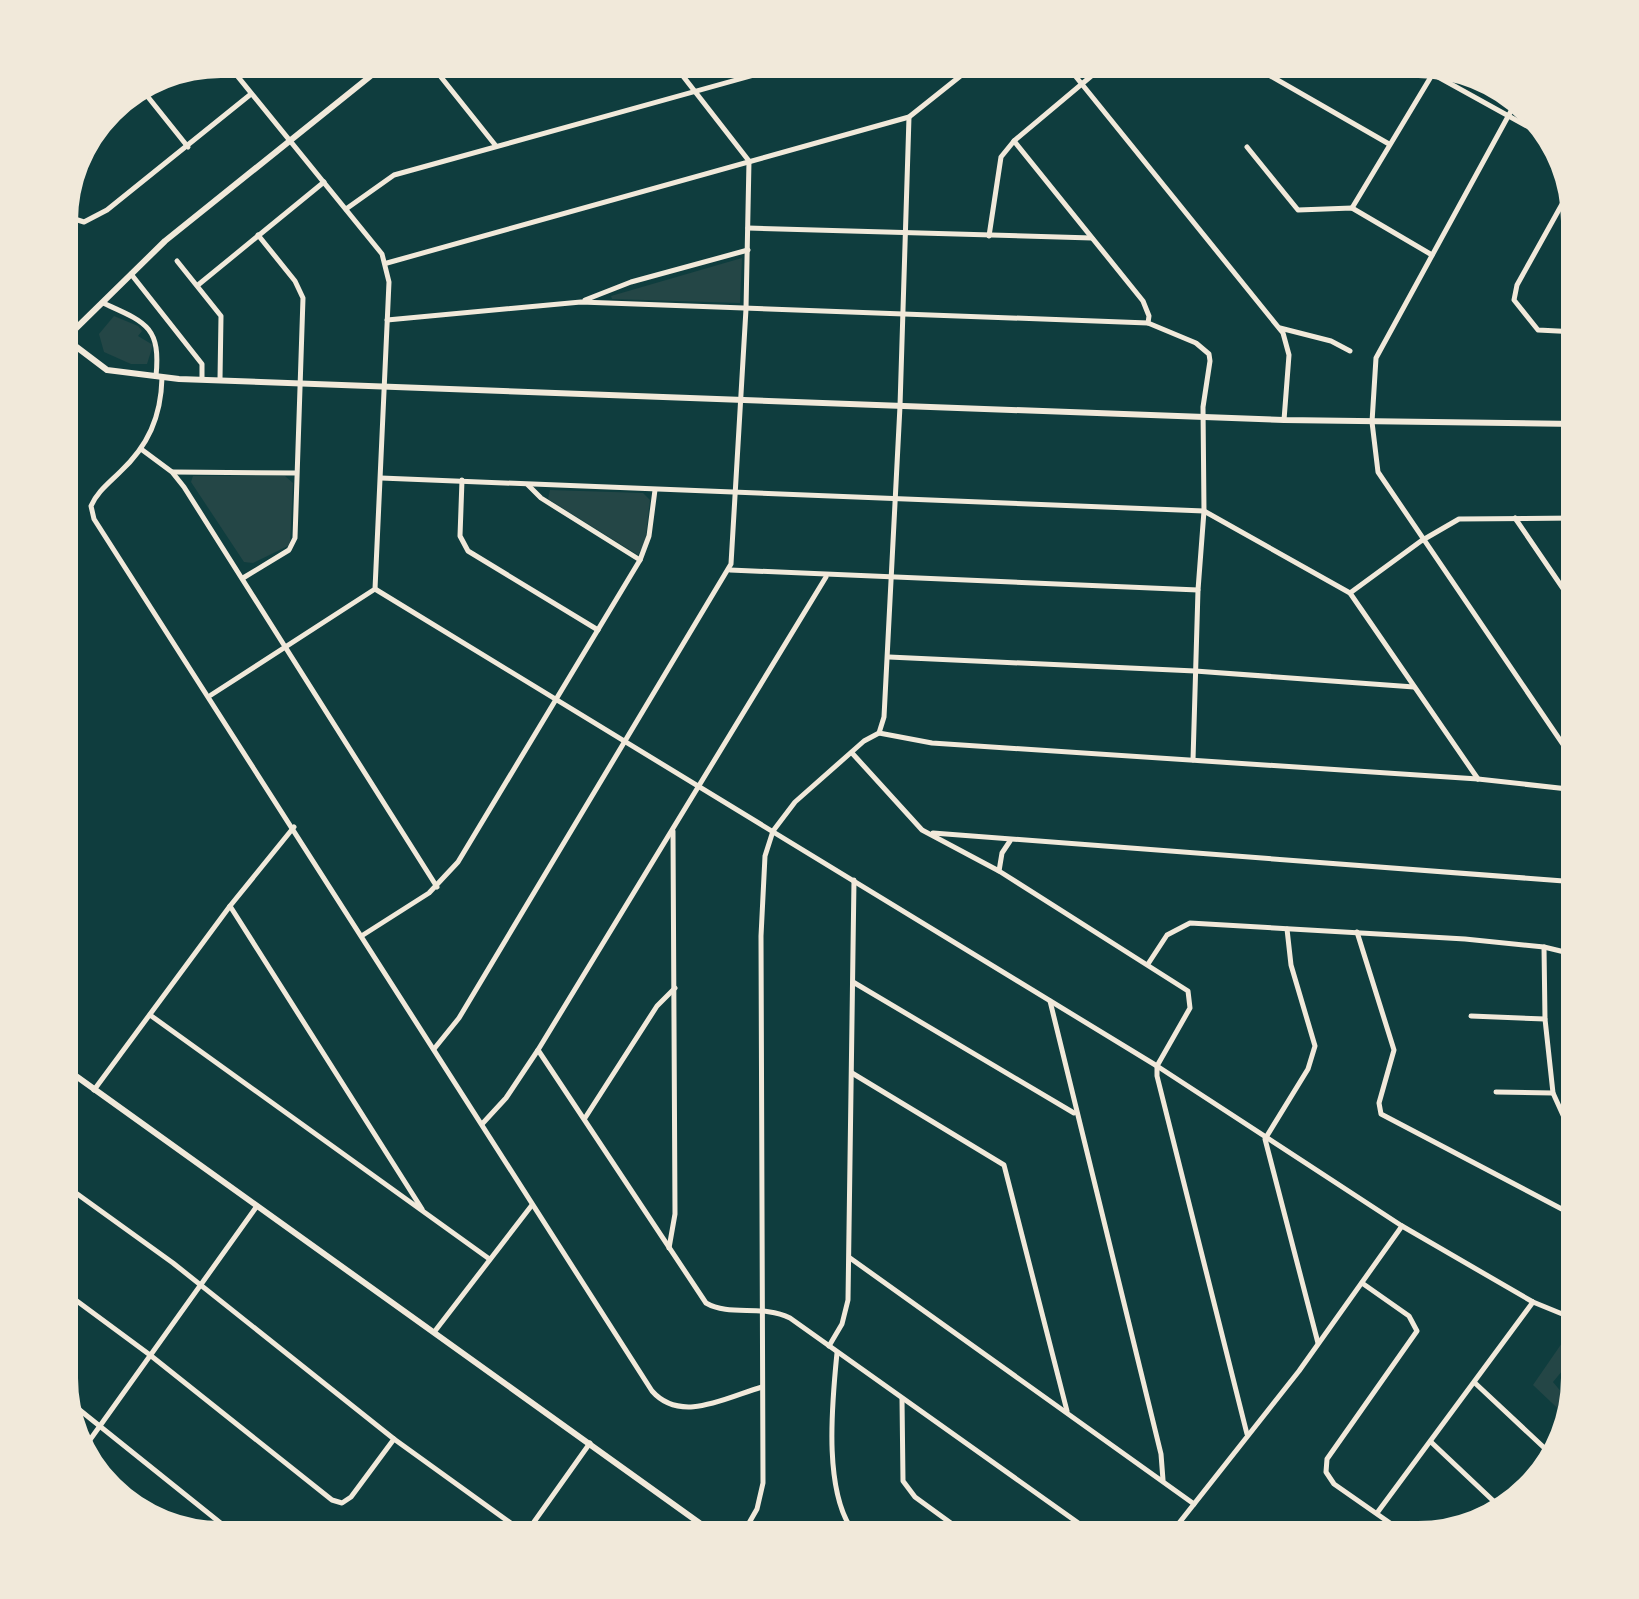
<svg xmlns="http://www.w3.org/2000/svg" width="1639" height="1599" viewBox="0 0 1639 1599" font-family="'Space Grotesk',sans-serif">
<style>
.green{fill:#244646}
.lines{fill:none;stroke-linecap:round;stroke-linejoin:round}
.minor{stroke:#f1e9da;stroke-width:5}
.tertiary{stroke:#f1e9da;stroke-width:6}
.rim{fill:none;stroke:#f1e9da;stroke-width:4}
</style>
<rect width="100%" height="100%" fill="#0f3d3e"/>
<g class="green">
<path d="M 742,258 L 740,303 L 612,299 L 611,296 Z"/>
<path d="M 114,316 L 138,326 L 142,331 L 138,336 L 153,345 L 147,364 L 131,364 L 104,352 L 99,334 Z"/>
<path d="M 193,476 L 285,476 L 293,483 L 290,545 L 253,563 L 244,562 L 191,482 Z"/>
<path d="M 550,490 L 643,493 L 650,500 L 645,543 L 638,555 L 548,499 Z"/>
<path d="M 1577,1341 L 1577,1353 L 1553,1382 L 1572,1405 L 1569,1419 L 1533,1385 L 1562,1343 Z"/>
</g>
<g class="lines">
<g class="minor">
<path d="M 429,62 L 496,146"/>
<path d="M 1064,62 L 1283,333 L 1289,355 L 1284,420"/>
<path d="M 1252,62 L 1267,74 L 1389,144"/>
<path d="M 1411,62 L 1552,140"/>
<path d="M 140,87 L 188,147"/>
<path d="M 1517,100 L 1376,358 L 1372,422 L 1378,472 L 1577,765"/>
<path d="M 1014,141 L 1143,301 L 1149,316 L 1148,323"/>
<path d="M 1247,147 L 1298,210 L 1352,208 L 1432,255"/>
<path d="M 1571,188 L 1517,285 L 1514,300 L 1538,330 L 1577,332"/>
<path d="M 1352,208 L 1432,75"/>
<path d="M 346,209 L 394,175 L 801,62"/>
<path d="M 62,215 L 84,222 L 107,210 L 251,94"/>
<path d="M 748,228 L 1092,238"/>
<path d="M 989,236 L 1001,157 L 1014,141 L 1108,62"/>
<path d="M 177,261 L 221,316 L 220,379"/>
<path d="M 387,263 L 909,117 L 978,62"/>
<path d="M 131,274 L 202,364 L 202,377"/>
<path d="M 198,285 L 324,182"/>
<path d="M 585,300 L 631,282 L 748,250"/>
<path d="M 103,303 C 145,322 161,326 156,376"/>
<path d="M 387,320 L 581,302 L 1148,323 L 1196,343 L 1209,354 L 1210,361 L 1203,407 L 1204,511 L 1198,590 L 1193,760"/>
<path d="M 1280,328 L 1331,341 L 1350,351"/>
<path d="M 162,378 C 161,417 148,446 120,472 C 109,483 97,492 91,506 L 94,519 L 652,1391 C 681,1424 727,1397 762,1387"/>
<path d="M 141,449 L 172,472 L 184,487 L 437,887"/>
<path d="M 173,472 L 296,473"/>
<path d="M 381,478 L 1204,511 L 1350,593 L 1478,779"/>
<path d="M 462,480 L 460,536 L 468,551 L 598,630"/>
<path d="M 528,485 L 541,498 L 640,560"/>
<path d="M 1515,518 L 1577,609"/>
<path d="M 730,570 L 1198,590"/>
<path d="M 243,578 L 289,550 L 295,538 L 303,298 L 295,281 L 258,235"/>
<path d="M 375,589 L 1157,1066 L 1402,1226 L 1533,1302 L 1577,1320"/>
<path d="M 1350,593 L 1421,541 L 1459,519 L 1577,518"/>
<path d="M 889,657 L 1195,671 L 1414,687"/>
<path d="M 211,695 L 375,589 L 389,282 L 382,254 L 226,62"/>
<path d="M 879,733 L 932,743 L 1478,779 L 1577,790"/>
<path d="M 852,753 L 922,830 L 999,871 L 1188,991 L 1190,1008 L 1157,1066 L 1157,1076 L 1247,1434"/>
<path d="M 933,833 L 1577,882"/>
<path d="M 999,871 L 1002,853 L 1010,841"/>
<path d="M 230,906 L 422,1209"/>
<path d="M 1287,929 L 1291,965 L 1315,1046 L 1308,1069 L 1265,1139 L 1318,1343"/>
<path d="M 1357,932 L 1394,1050 L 1379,1103 L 1381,1114 L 1577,1217"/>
<path d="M 363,935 L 429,893 L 458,862 L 640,560 L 649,536 L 655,490"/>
<path d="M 1544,947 L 1545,1019 L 1553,1093 L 1577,1146"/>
<path d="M 1148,964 L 1167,935 L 1190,923 L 1465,939 L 1544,947 L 1577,955"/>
<path d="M 853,982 L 1074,1113"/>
<path d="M 1050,1001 L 1161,1454 L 1163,1480"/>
<path d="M 150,1015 L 488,1258"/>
<path d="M 1471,1016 L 1545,1019"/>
<path d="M 434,1049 L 459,1018 L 731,564 L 746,309 L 749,161 L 672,62"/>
<path d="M 538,1050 L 706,1303 C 730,1317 762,1304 790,1318 L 1098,1537"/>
<path d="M 852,1073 L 1004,1165 L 1067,1411"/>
<path d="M 94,1090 L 230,906 L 294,827"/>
<path d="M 1496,1092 L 1553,1093"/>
<path d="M 585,1118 L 657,1006 L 675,988"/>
<path d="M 483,1123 L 506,1098 L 538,1050 L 826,577"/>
<path d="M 62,1183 L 173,1263 L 394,1439 L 530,1537"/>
<path d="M 669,1248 L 675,1214 L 673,831"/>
<path d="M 850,1258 L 1194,1504"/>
<path d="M 1362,1283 L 1409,1316 L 1417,1331 L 1327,1459 L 1326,1472 L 1334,1484 L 1410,1537"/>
<path d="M 62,1290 L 150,1355 L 332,1500 L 342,1503 L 351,1497 L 394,1439"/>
<path d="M 435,1331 L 532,1205"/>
<path d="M 829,1346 L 842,1324 L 848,1300 L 854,880"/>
<path d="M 837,1353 C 832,1403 822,1500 858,1537"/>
<path d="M 1475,1383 L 1553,1456"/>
<path d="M 66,1399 L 238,1537"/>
<path d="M 902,1399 L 903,1481 L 915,1497 L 970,1537"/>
<path d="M 1431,1442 L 1503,1510"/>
<path d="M 82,1451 L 257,1206"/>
<path d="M 1377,1513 L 1533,1302"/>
<path d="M 524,1536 L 590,1443"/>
<path d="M 741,1537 L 757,1509 L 763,1483 L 761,936 L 765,856 L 773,831 L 795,802 L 864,741 L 879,733 L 884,717 L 900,406 L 909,117"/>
<path d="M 1168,1537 L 1299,1371 L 1402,1226"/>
</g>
<g class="tertiary">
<path d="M 66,339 L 107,370 L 179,379 L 1284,420 L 1577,424"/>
<path d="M 62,342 L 165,241 L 388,62"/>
<path d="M 62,1066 L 719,1537"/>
</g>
</g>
<path d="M0 0H1639V1599H0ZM221 76H1418A145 145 0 0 1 1563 221V1378A145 145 0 0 1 1418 1523H221A145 145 0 0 1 76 1378V221A145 145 0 0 1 221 76Z" fill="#f1e9da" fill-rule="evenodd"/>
<path class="rim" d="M221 76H1418A145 145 0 0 1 1563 221V1378A145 145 0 0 1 1418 1523H221A145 145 0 0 1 76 1378V221A145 145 0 0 1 221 76Z"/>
</svg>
